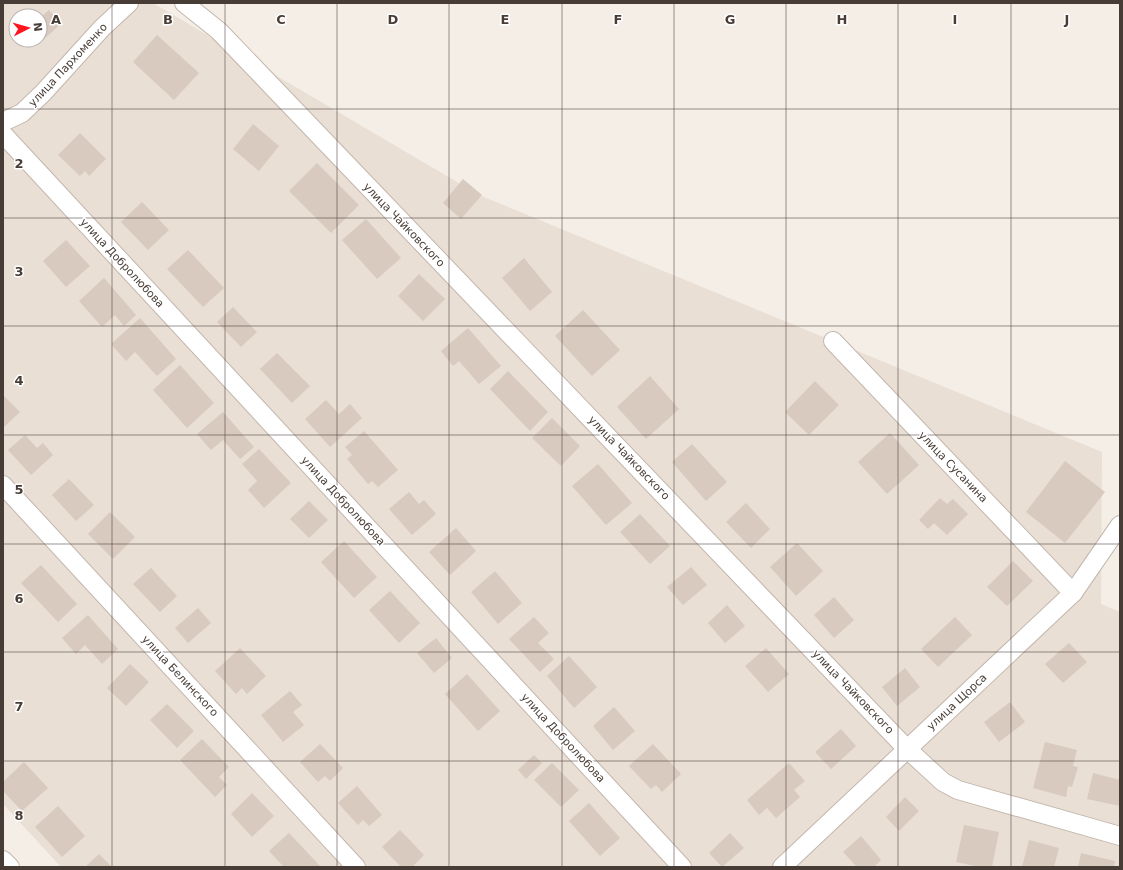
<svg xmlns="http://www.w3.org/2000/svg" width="1123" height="870" viewBox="0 0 1123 870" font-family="'DejaVu Sans',sans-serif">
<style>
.residential{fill:#e9dfd5;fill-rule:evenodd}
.building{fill:#d9cabf}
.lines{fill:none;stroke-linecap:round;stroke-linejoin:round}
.street-casing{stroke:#c3b6ac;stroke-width:20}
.street{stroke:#fff;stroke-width:18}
.grid{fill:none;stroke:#483d36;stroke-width:1;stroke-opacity:0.55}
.labels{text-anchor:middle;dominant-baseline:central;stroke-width:3;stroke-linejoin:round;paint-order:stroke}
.street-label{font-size:11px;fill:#483d36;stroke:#fff}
.grid-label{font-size:13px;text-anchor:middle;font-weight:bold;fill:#483d36;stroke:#fff;stroke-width:3;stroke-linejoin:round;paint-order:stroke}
</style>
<rect width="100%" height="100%" fill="#f4eee7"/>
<path class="residential" d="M 3,3 L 153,3 L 479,195 L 1102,452 L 1101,604 L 1120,612 L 1120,867 L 61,867 L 3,804 ZM 16,16 L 40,16 L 40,40 L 16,40 Z"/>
<g class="building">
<path d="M 49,10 L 61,24 L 44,39 L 40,35 L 40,18 Z"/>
<path d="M 157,35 L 199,73 L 174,100 L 133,62 Z"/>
<path d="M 253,124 L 279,146 L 259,171 L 233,149 Z"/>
<path d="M 80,133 L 106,159 L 89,176 L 85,171 L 80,176 L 58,155 Z"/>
<path d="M 317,163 L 359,205 L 331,233 L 289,191 Z"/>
<path d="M 463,179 L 482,195 L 461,219 L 443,203 Z"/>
<path d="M 142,202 L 169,230 L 148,250 L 121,222 Z"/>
<path d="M 366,219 L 401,258 L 377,279 L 342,240 Z"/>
<path d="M 66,240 L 90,266 L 66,287 L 43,261 Z"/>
<path d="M 188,250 L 224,288 L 203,307 L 167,269 Z"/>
<path d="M 524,258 L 552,292 L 530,311 L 502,278 Z"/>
<path d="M 419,274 L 445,299 L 423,321 L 398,296 Z"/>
<path d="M 104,278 L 136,315 L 124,326 L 115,315 L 102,327 L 79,301 Z"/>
<path d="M 233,307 L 257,332 L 241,347 L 217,322 Z"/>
<path d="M 583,310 L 620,350 L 592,376 L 555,336 Z"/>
<path d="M 140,318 L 176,359 L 157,376 L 135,352 L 126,361 L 111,344 Z"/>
<path d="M 468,328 L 501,366 L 479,384 L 459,361 L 453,366 L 441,351 Z"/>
<path d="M 277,353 L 310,386 L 292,403 L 260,369 Z"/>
<path d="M 180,365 L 214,403 L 187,428 L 153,390 Z"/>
<path d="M 508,371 L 548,412 L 530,431 L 490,389 Z"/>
<path d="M 650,376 L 679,409 L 646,439 L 617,407 Z"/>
<path d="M 815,381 L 839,405 L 809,435 L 785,412 Z"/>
<path d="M 3,395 L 20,412 L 3,428 Z"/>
<path d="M 326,400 L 339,414 L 350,404 L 362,418 L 330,447 L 305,419 Z"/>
<path d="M 223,412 L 254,447 L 240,459 L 223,440 L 211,450 L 197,434 Z"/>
<path d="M 552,418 L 580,446 L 561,466 L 532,438 Z"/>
<path d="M 364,431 L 398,470 L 378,487 L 372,481 L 368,484 L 347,459 L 352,455 L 345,447 Z"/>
<path d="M 890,433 L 919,465 L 887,494 L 858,462 Z"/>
<path d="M 25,435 L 37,448 L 43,443 L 53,455 L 31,475 L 8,450 Z"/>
<path d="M 692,444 L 727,482 L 706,501 L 672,462 Z"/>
<path d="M 259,449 L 291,483 L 264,508 L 248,490 L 257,481 L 242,464 Z"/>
<path d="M 1065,461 L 1105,492 L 1065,543 L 1026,512 Z"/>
<path d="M 598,464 L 632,503 L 606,525 L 572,486 Z"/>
<path d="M 69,479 L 94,505 L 76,521 L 52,495 Z"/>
<path d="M 409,492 L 419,504 L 424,500 L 436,514 L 412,535 L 389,509 Z"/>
<path d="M 940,498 L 947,504 L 953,499 L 968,514 L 947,535 L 934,523 L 928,529 L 919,520 Z"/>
<path d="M 309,501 L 328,520 L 309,538 L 290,519 Z"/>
<path d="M 746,503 L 770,529 L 751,548 L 726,522 Z"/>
<path d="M 110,512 L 135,537 L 113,559 L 88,534 Z"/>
<path d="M 640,514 L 670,546 L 650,564 L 620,532 Z"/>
<path d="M 456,528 L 476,551 L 450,575 L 429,552 Z"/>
<path d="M 344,541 L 377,577 L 354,598 L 321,562 Z"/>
<path d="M 797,543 L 823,571 L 796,596 L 770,567 Z"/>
<path d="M 1013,561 L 1033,581 L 1007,606 L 987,587 Z"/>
<path d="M 41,565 L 77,604 L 58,622 L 21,583 Z"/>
<path d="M 691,567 L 707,585 L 683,605 L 667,587 Z"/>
<path d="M 151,568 L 177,596 L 160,612 L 133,584 Z"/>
<path d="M 495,571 L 522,603 L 498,624 L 471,592 Z"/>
<path d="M 390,591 L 420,623 L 399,643 L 369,610 Z"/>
<path d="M 834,597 L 854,620 L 834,638 L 814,615 Z"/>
<path d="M 727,605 L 745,626 L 725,643 L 708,623 Z"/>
<path d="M 198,608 L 211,623 L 188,643 L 175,628 Z"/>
<path d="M 88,615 L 118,649 L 102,664 L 85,645 L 76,654 L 62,638 Z"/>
<path d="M 534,617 L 549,633 L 538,643 L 554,659 L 540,672 L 509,639 Z"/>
<path d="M 955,617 L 972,635 L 938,667 L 921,649 Z"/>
<path d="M 436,638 L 452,658 L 434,673 L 417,653 Z"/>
<path d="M 1069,643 L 1087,662 L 1063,683 L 1045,664 Z"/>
<path d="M 240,648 L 266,676 L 247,694 L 242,688 L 236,694 L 215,671 Z"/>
<path d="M 766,648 L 789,674 L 768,692 L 745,666 Z"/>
<path d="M 569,656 L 597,687 L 574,708 L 547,676 Z"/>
<path d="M 130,664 L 149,682 L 126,706 L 107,688 Z"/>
<path d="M 905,668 L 920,687 L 897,706 L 882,687 Z"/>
<path d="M 467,674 L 500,711 L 478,731 L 445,694 Z"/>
<path d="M 290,691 L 302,705 L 293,712 L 304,725 L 283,742 L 261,715 Z"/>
<path d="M 1010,702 L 1025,722 L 999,742 L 984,722 Z"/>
<path d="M 167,704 L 194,731 L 177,748 L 150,720 Z"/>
<path d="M 614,707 L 635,731 L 613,750 L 593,726 Z"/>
<path d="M 841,729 L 856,746 L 831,769 L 815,752 Z"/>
<path d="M 202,739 L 229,767 L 219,777 L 227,785 L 215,797 L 180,760 Z"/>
<path d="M 1045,742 L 1077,750 L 1073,766 L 1078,767 L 1072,787 L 1068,786 L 1066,797 L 1033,788 Z"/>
<path d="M 320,744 L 343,768 L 330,781 L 325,776 L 318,782 L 300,762 Z"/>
<path d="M 653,744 L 681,774 L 662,792 L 656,785 L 651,789 L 629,766 Z"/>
<path d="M 534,755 L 542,763 L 526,779 L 518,770 Z"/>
<path d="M 24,762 L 48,788 L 22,811 L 3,791 L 3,782 Z"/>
<path d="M 552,763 L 579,790 L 561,807 L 534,780 Z"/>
<path d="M 789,763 L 805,781 L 794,790 L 800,797 L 776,818 L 767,808 L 759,815 L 747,800 Z"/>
<path d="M 1093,773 L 1120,780 L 1120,806 L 1087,799 Z"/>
<path d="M 357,786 L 382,815 L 369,826 L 363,820 L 358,825 L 338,803 Z"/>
<path d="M 252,793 L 274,816 L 252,837 L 231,814 Z"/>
<path d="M 905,797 L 919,811 L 899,831 L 886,817 Z"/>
<path d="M 589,803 L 620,838 L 600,856 L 569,821 Z"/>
<path d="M 58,806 L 85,836 L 62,857 L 35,827 Z"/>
<path d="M 964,825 L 999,832 L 992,867 L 980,867 L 956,862 Z"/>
<path d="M 400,830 L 424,855 L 412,867 L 401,867 L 382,847 Z"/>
<path d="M 289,833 L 321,867 L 284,867 L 269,851 Z"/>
<path d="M 730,833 L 744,848 L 722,867 L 709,853 Z"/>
<path d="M 861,836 L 881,860 L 874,867 L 857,867 L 843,852 Z"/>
<path d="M 1029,840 L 1059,848 L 1054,867 L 1022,867 Z"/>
<path d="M 1081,853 L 1115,861 L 1114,867 L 1078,867 Z"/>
<path d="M 99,854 L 112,867 L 85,867 Z"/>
</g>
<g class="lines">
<g class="street-casing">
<g id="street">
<path d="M 184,3 L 219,31 L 907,749 L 943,782 L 958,790 L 1120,836"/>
<path d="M 3,122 L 22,113 L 43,93 L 102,28 L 129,3"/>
<path d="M 3,134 L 682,867"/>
<path d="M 833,341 L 1073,593"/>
<path d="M 3,485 L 356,867"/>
<path d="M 3,860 L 10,867"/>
<path d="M 782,867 L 1073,593 L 1120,525"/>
</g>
</g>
<use href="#street" class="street"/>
</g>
<path class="grid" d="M 112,3 L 112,867M 225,3 L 225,867M 337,3 L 337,867M 449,3 L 449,867M 562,3 L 562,867M 674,3 L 674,867M 786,3 L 786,867M 898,3 L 898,867M 1011,3 L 1011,867M 3,109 L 1120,109M 3,218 L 1120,218M 3,326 L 1120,326M 3,435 L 1120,435M 3,544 L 1120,544M 3,652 L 1120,652M 3,761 L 1120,761"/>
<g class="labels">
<g class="street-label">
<text transform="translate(68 65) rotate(-47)">улица Пархоменко</text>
<text transform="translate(404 225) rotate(46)">улица Чайковского</text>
<text transform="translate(122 263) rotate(47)">улица Добролюбова</text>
<text transform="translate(629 458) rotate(46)">улица Чайковского</text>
<text transform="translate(953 467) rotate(46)">улица Сусанина</text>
<text transform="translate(343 501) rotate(47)">улица Добролюбова</text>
<text transform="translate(180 676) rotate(47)">улица Белинского</text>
<text transform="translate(853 692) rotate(46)">улица Чайковского</text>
<text transform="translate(957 702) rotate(-43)">улица Щорса</text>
<text transform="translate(563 738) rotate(47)">улица Добролюбова</text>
</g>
</g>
<g class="grid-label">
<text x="56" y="24">A</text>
<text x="168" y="24">B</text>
<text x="281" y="24">C</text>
<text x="393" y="24">D</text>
<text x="505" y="24">E</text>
<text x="618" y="24">F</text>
<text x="730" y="24">G</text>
<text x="842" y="24">H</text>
<text x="955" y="24">I</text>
<text x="1067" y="24">J</text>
<text x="19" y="168">2</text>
<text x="19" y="276">3</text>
<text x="19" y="385">4</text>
<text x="19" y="494">5</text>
<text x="19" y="603">6</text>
<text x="19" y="711">7</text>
<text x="19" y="820">8</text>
</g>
<rect width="1123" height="870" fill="none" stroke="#483d36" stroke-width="8"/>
<g transform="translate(28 28) rotate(84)"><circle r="19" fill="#ffffff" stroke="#b6b1af"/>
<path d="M0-3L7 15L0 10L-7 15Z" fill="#ff1420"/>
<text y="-6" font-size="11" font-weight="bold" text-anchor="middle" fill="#483d36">N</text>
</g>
</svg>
